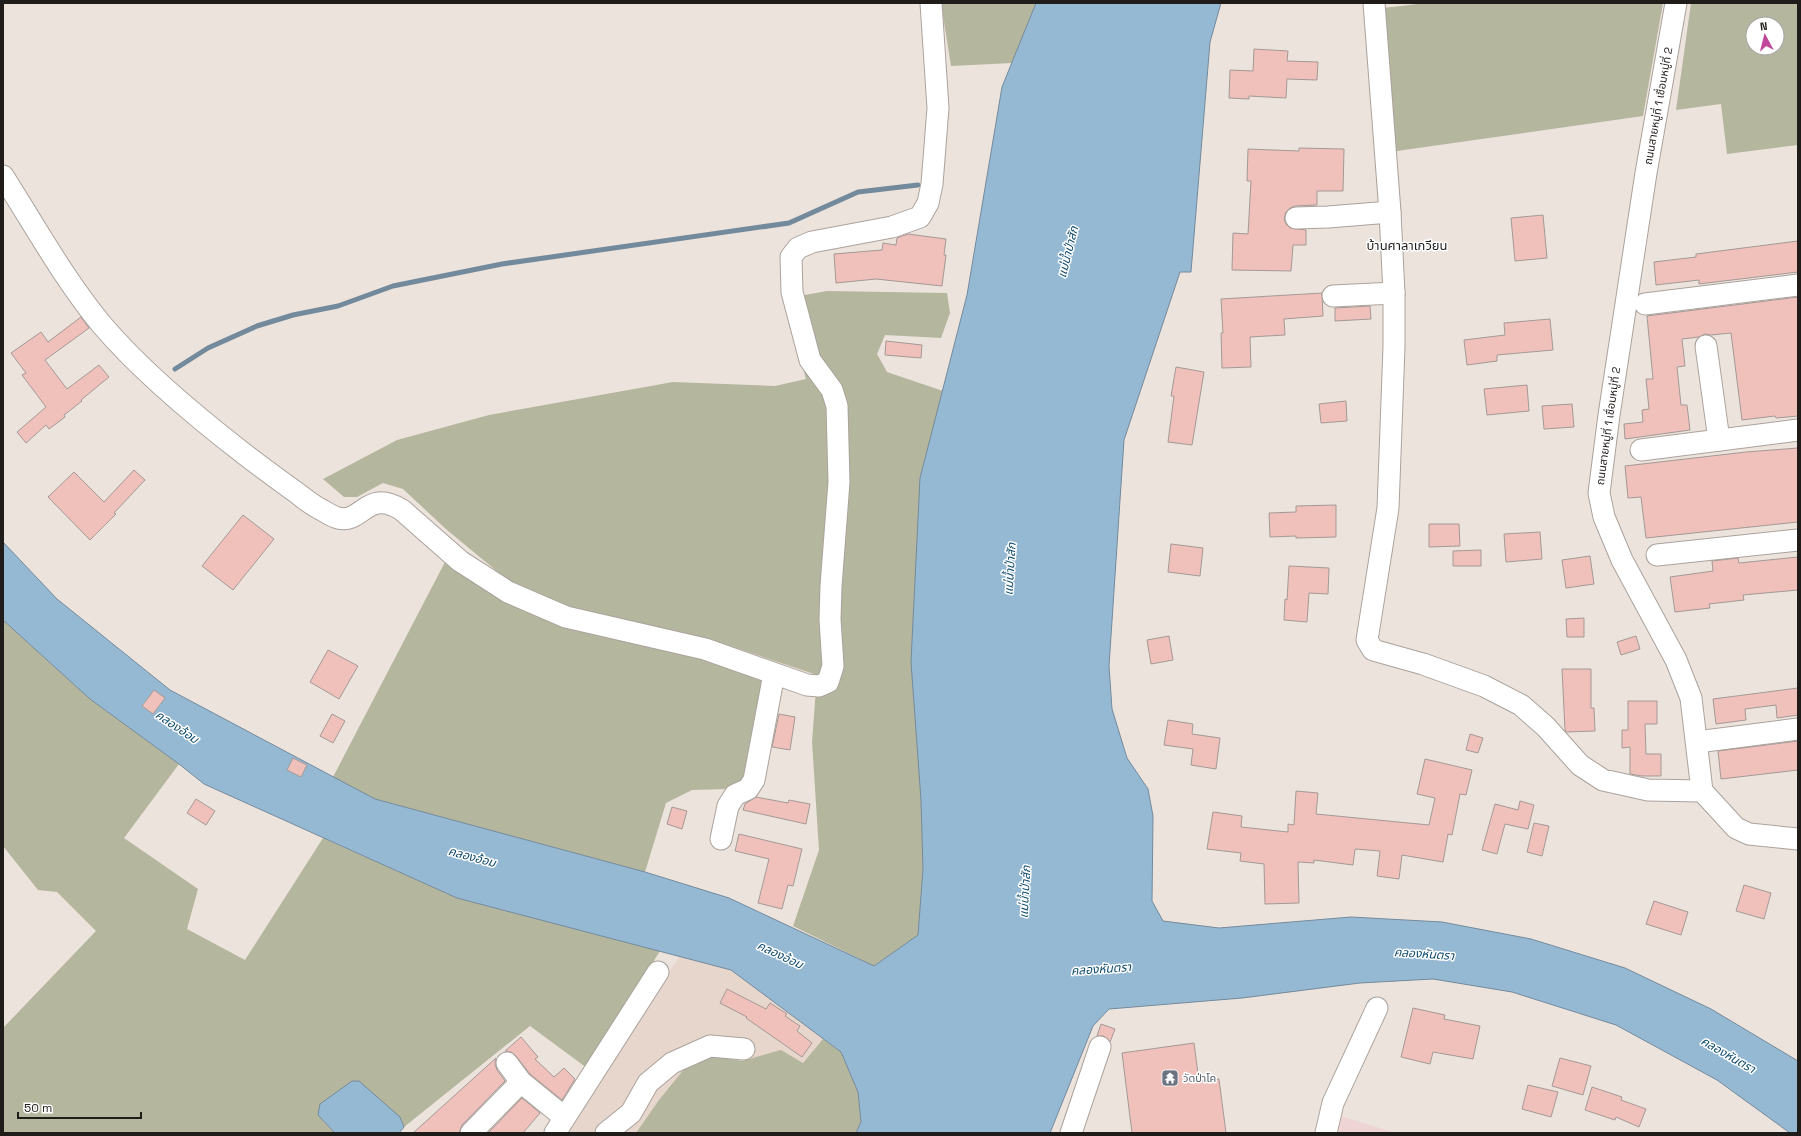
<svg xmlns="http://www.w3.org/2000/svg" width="1801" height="1136" viewBox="0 0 1801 1136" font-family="'Space Grotesk','Noto Sans Thai',sans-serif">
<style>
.commercial{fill:#efd4d5}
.built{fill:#e7d6cc}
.green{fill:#b4b69d;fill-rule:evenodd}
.water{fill:#96b9d3;stroke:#738a9c}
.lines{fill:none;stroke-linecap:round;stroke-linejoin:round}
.stream{stroke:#738a9c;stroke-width:5}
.building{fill:#efc1ba;stroke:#a49997}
.minor-casing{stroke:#aba29c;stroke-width:23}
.minor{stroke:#fff;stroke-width:21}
.labels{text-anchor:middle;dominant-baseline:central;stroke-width:3;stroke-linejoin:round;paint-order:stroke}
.street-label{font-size:11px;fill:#201c1a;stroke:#fff}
.worship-label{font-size:11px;fill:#5b616d;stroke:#fff;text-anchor:start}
.water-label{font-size:12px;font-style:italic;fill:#0e4b6e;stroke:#fff}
.quarter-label{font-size:13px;fill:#201c1a;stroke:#fff}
</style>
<rect width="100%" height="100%" fill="#ede3dd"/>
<path class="commercial" d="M 1341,1116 L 1396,1133 L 1338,1133 Z"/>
<path class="built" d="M 680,956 L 731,970 L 841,1052 L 856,1133 L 561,1133 L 571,1116 Z"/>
<g class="green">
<path d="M 941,3 L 1036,3 L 1012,63 L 951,66 Z"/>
<path d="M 1427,3 L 1663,3 L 1643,116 L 1390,152 L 1383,8 Z"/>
<path d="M 1691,3 L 1798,3 L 1798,145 L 1727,154 L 1721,104 L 1676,110 ZM 1753,24 L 1777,24 L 1777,48 L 1753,48 Z"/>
<path d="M 827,291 L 947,293 L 950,313 L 941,338 L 885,335 L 877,354 L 887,372 L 943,391 L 920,478 L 921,800 L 923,869 L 918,935 L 874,966 L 793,926 L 819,850 L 812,742 L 817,675 L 721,643 L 570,609 L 510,582 L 447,530 L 403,489 L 383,483 L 357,497 L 344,497 L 323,479 L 397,440 L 489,415 L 673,382 L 775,386 L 806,379 L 783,299 Z"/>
<path d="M 445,562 L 504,592 L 713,656 L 770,679 L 746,784 L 729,789 L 692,790 L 666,803 L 645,872 L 375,799 L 333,777 Z"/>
<path d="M 3,620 L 90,699 L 179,764 L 124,838 L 198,889 L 187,929 L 245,960 L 323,838 L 457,898 L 660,951 L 587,1068 L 530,1026 L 404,1127 L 400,1117 L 318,1115 L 335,1133 L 3,1133 L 3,1028 L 96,931 L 57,892 L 38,890 L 3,846 Z"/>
<path d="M 823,1039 L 841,1052 L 858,1092 L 861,1122 L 856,1133 L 636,1133 L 659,1100 L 685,1068 L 712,1056 L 742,1061 L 781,1050 L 803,1063 Z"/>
</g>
<g class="water">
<path d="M 1036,3 L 1221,3 L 1210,42 L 1191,272 L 1180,272 L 1124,440 L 1109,666 L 1112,709 L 1127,758 L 1148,789 L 1153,816 L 1152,901 L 1163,921 L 1219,928 L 1351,917 L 1442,922 L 1531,939 L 1625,968 L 1711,1009 L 1798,1061 L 1798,1133 L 1790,1133 L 1717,1080 L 1616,1025 L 1512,992 L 1433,979 L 1360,983 L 1242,998 L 1109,1009 L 1093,1026 L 1050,1133 L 856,1133 L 861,1122 L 858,1092 L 841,1052 L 731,970 L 457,898 L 204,784 L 179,764 L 90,699 L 3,620 L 3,542 L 57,599 L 170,690 L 375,799 L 645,872 L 729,898 L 874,966 L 918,935 L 923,869 L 921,800 L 911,662 L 920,478 L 967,295 L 1002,87 Z"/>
<path d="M 352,1081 L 359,1081 L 400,1117 L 404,1127 L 399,1133 L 335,1133 L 318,1115 L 320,1104 Z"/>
</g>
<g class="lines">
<path class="stream" d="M 175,369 L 208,348 L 257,326 L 293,315 L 338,306 L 393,286 L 502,264 L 789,223 L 858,192 L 918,185"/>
</g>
<g class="building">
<path d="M 1254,49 L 1288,51 L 1287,61 L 1318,62 L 1317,80 L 1287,79 L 1286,98 L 1249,96 L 1249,99 L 1229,98 L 1230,70 L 1253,71 Z"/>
<path d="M 1299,148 L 1344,149 L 1343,191 L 1317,191 L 1317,205 L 1295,206 L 1290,208 L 1286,212 L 1284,219 L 1286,224 L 1290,228 L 1306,230 L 1306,245 L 1293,245 L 1291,271 L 1232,270 L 1233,233 L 1248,234 L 1251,181 L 1247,181 L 1248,149 L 1299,151 Z"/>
<path d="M 1543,215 L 1547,258 L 1515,261 L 1511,218 Z"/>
<path d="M 908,234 L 946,239 L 944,255 L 946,255 L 942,286 L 876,279 L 836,283 L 834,254 L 882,250 L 883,243 L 896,245 L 897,238 Z"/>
<path d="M 1798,241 L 1798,272 L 1699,284 L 1699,280 L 1656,285 L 1654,262 L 1696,257 L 1696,254 Z"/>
<path d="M 1322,293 L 1323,316 L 1284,319 L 1285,335 L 1250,337 L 1251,367 L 1222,368 L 1221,333 L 1223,333 L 1221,299 Z"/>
<path d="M 1798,297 L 1798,416 L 1776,418 L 1775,416 L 1742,420 L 1731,333 L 1711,335 L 1705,334 L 1699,337 L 1682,339 L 1685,366 L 1677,367 L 1681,405 L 1687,405 L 1690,430 L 1625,439 L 1624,424 L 1643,422 L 1642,410 L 1649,409 L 1646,379 L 1653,379 L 1647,316 Z"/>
<path d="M 1370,306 L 1371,319 L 1335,321 L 1335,308 Z"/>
<path d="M 81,317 L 89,328 L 45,360 L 67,389 L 99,365 L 109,377 L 81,400 L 82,401 L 64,415 L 65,417 L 49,429 L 46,425 L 26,443 L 17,432 L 46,407 L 22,375 L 26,373 L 11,353 L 41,332 L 48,342 Z"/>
<path d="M 1550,319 L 1553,350 L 1497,355 L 1497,361 L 1467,365 L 1464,340 L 1505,335 L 1504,323 Z"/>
<path d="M 886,341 L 922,345 L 921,358 L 885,355 Z"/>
<path d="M 1176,367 L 1204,372 L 1192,445 L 1168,442 L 1174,396 L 1171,396 Z"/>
<path d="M 1527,385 L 1529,411 L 1487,415 L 1484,389 Z"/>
<path d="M 1346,401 L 1347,421 L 1321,423 L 1319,404 Z"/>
<path d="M 1572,404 L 1574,427 L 1544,429 L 1542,406 Z"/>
<path d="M 1798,448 L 1798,522 L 1646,538 L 1641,497 L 1628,498 L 1625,466 L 1746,452 Z"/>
<path d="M 134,470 L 145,480 L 114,513 L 116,514 L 90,540 L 48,497 L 74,472 L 104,502 Z"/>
<path d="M 1336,505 L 1336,537 L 1296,538 L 1296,536 L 1270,537 L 1269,513 L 1296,512 L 1296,506 Z"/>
<path d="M 243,515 L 274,539 L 233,590 L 202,566 Z"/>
<path d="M 1429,524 L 1459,524 L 1460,546 L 1429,547 Z"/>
<path d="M 1540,532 L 1542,559 L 1506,562 L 1504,534 Z"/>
<path d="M 1171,544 L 1203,548 L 1200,576 L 1168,572 Z"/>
<path d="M 1481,550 L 1481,566 L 1453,566 L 1453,551 Z"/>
<path d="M 1590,556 L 1594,584 L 1566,588 L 1562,560 Z"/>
<path d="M 1798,557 L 1798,590 L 1743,595 L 1744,600 L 1709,604 L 1710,608 L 1675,612 L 1670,577 L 1713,571 L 1712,561 L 1738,558 L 1739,563 Z"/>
<path d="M 1289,566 L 1329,568 L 1328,594 L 1309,593 L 1307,622 L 1284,620 L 1285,599 L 1287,600 Z"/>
<path d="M 1584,618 L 1584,637 L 1567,637 L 1566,619 Z"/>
<path d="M 1169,636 L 1173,660 L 1151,664 L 1147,640 Z"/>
<path d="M 1636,636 L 1640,649 L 1621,655 L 1617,642 Z"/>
<path d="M 328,650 L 358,666 L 339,699 L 310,682 Z"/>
<path d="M 1562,669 L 1591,669 L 1591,708 L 1594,708 L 1595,731 L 1566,732 L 1565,730 Z"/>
<path d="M 1798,688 L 1798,715 L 1777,718 L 1776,705 L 1745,709 L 1746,720 L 1716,724 L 1713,699 Z"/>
<path d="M 154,690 L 165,698 L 153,714 L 142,706 Z"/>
<path d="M 1628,701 L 1657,701 L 1657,724 L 1645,724 L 1646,754 L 1661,754 L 1661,776 L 1642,776 L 1630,774 L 1630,747 L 1622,748 L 1622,730 L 1628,730 Z"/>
<path d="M 332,714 L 345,721 L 333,743 L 320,736 Z"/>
<path d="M 779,714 L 795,717 L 790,750 L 772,747 Z"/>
<path d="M 1168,720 L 1193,724 L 1192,734 L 1220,738 L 1216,769 L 1191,765 L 1193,749 L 1164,745 Z"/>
<path d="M 1470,734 L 1483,738 L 1478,753 L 1466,750 Z"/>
<path d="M 1798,741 L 1798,770 L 1721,779 L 1718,751 Z"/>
<path d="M 293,758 L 307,765 L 301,777 L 287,770 Z"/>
<path d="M 1425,759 L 1472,770 L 1466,795 L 1460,794 L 1452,835 L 1448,834 L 1443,862 L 1402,855 L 1399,879 L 1377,876 L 1380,851 L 1355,849 L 1353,865 L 1314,860 L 1314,863 L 1298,862 L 1299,903 L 1265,904 L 1264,864 L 1240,861 L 1241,853 L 1207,849 L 1213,812 L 1242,816 L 1241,827 L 1288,832 L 1288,824 L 1294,825 L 1296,791 L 1318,793 L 1316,814 L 1429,825 L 1435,798 L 1417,794 Z"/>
<path d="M 756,797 L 788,803 L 789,800 L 810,804 L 806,824 L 743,810 L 745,804 Z"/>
<path d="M 196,799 L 215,811 L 206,825 L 187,813 Z"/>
<path d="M 1520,801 L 1534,805 L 1528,829 L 1505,824 L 1497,854 L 1482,850 L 1495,804 L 1518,810 Z"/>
<path d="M 672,807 L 687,811 L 682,829 L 667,824 Z"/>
<path d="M 1534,823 L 1549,826 L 1542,856 L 1527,852 Z"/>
<path d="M 739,834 L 802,849 L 793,886 L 788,885 L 782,909 L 758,903 L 769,859 L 735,851 Z"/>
<path d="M 1744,885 L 1771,893 L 1764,919 L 1736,911 Z"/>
<path d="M 1654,901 L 1688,912 L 1681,935 L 1646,924 Z"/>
<path d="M 727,989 L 766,1009 L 770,1003 L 787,1014 L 785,1016 L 800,1026 L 797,1031 L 812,1043 L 802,1057 L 746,1018 L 747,1017 L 720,1003 Z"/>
<path d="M 1413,1008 L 1445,1015 L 1444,1019 L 1480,1026 L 1473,1059 L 1433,1052 L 1430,1064 L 1401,1057 Z"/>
<path d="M 1101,1024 L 1115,1029 L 1110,1042 L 1104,1036 L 1097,1036 Z"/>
<path d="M 521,1037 L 538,1057 L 535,1059 L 554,1077 L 564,1068 L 575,1079 L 562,1100 L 530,1074 L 516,1056 L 511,1052 L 505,1051 Z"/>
<path d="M 1194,1043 L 1199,1081 L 1219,1079 L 1226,1133 L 1132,1133 L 1122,1053 Z"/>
<path d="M 496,1058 L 495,1064 L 497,1070 L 505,1081 L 462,1125 L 459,1133 L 413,1133 Z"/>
<path d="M 1560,1058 L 1591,1066 L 1583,1095 L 1552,1086 Z"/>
<path d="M 1528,1085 L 1558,1092 L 1551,1117 L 1522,1109 Z"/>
<path d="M 1592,1087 L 1622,1097 L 1621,1100 L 1646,1109 L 1639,1127 L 1616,1117 L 1615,1120 L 1585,1110 Z"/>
<path d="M 522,1098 L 540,1113 L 523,1133 L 488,1133 Z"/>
</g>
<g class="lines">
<g class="minor-casing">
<g id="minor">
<path d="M 1374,3 L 1390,212 L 1394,293 L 1394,347 L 1388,508 L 1367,640 L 1373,650 L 1423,664 L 1484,686 L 1521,705 L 1546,727 L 1580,765 L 1603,780 L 1648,790 L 1702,791"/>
<path d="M 1676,3 L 1646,173 L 1609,415 L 1599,493 L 1604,517 L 1622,560 L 1676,660 L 1691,698 L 1702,791 L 1736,828 L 1749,834 L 1798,839"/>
<path d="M 3,176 C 35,226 64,279 102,325 C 142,372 194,415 243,453 C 261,467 279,480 297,493 C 305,499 313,506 322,510 C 327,513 333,517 338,518 C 363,524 366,488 402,510 L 460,561 L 508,592 L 566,617 L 705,649 L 807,685 L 819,686 L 828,682 L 833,666 L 830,619 L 831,586 L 839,482 L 837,406 L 832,390 L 810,360 L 792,292 L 791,257 L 798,248 L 812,242 L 892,227 L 920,217 L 928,203 L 932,184 L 938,108 L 931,3"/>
<path d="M 1296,218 L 1328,217 L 1390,212"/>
<path d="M 1333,296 L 1394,293"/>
<path d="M 1645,304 L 1798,285"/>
<path d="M 1706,346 L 1719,440"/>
<path d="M 1641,450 L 1798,430"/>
<path d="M 1657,555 L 1798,540"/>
<path d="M 1697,742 L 1798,729"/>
<path d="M 721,839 L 728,806 L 735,795 L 748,789 L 754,780 L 774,674"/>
<path d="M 507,1063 L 521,1082"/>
<path d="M 471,1133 L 521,1082 L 564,1117"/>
<path d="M 555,1133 L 658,972"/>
<path d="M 606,1133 L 631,1113 L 648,1083 L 672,1063 L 710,1046 L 744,1049"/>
<path d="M 1071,1133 L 1100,1047"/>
<path d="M 1326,1133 L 1333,1103 L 1377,1008"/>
</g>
</g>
<use href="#minor" class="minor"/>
</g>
<defs>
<g id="temple-square" transform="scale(0.9)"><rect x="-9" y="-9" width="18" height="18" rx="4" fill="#6b7280" stroke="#fff"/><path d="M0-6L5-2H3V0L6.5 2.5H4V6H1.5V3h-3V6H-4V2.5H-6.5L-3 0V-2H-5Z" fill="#fff"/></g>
</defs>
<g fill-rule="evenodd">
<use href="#temple-square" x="1170" y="1078"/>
</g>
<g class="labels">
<g class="street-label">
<text transform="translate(1658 106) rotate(-80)">ถนนสายหมู่ที่ 1 เชื่อมหมู่ที่ 2</text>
<text transform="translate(1608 426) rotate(-82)">ถนนสายหมู่ที่ 1 เชื่อมหมู่ที่ 2</text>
</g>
<g class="worship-label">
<text x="1183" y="1078">วัดป่าโค</text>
</g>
<g class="water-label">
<text transform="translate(1068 252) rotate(-76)">แม่น้ำป่าสัก</text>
<text transform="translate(1010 569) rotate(-86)">แม่น้ำป่าสัก</text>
<text transform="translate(177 727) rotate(34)">คลองอ้อม</text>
<text transform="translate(472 857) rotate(15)">คลองอ้อม</text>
<text transform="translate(1025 892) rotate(-87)">แม่น้ำป่าสัก</text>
<text transform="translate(1424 954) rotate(4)">คลองหันตรา</text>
<text transform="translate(780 955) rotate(25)">คลองอ้อม</text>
<text transform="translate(1101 969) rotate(-4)">คลองหันตรา</text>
<text transform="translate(1728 1055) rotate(30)">คลองหันตรา</text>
</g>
<g class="quarter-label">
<text x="1407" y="245">บ้านศาลาเกวียน</text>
</g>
</g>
<rect width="1801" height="1136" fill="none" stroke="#201c1a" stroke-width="8"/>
<g transform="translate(1765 36) rotate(353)"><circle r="19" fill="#ffffff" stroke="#a6a4a3"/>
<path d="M0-3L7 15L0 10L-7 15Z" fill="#c0479a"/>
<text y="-6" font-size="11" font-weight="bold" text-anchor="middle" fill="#201c1a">N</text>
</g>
<path d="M18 1112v6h123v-6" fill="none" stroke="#201c1a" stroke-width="2"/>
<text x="24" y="1112" font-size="12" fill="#201c1a" stroke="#ffffff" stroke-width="3" paint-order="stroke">50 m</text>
</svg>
